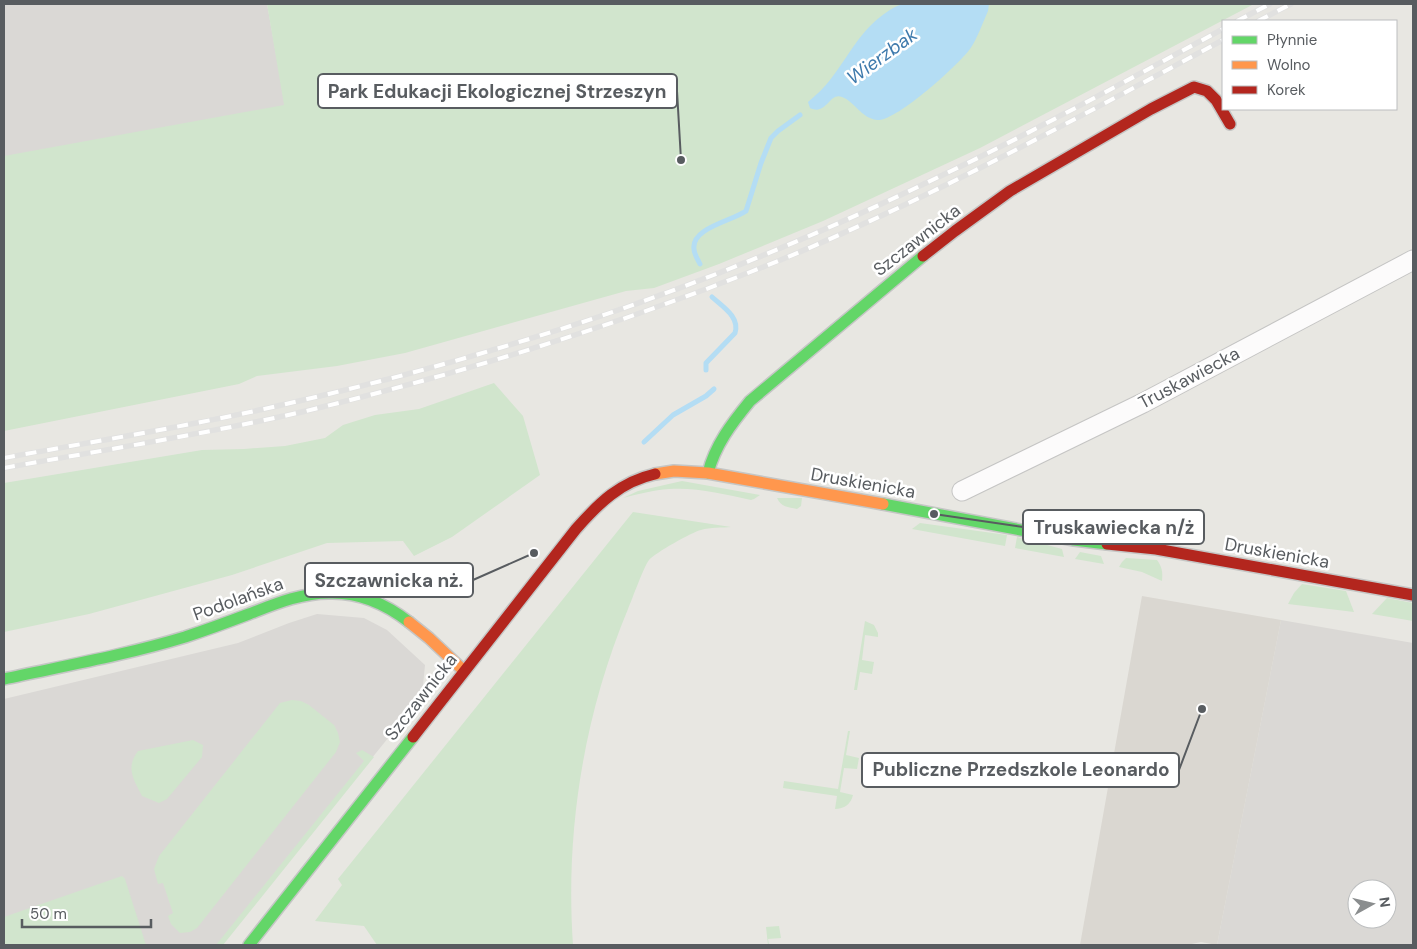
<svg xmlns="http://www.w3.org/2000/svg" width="1417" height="949" viewBox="0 0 1417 949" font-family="'DM Sans',sans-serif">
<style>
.industrial{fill:#dad8d5;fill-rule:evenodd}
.education{fill:#dad7d1}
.green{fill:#d1e5cd}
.water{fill:#b4ddf4}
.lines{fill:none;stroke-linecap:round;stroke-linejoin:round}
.stream{stroke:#b4ddf4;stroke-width:5}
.street-casing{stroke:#c5c5c4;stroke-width:21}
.fast-casing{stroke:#c5c6c5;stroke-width:14}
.slow-casing{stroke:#c5c6c5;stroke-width:14}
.jam-casing{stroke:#c5c6c5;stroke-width:14}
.street{stroke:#fcfbfb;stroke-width:19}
.fast{stroke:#63d668;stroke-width:11}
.slow{stroke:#ff974d;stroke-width:11}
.jam{stroke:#b3261e;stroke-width:11}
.rail-casing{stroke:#e1e1e0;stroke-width:5.5}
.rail{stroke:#fff;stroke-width:4;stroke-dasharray:11;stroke-linecap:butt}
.labels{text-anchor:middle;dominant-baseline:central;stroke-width:5;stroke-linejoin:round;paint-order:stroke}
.street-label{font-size:18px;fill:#585c60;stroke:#fff}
.water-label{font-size:19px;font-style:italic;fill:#3e7aac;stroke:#fff}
.leader{fill:none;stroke:#585c60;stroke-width:2}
.callout-dot{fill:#585c60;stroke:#fff;stroke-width:2}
.callout{fill:#fff;stroke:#585c60;stroke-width:2}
.callout-label{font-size:19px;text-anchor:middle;font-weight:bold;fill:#585c60}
</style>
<rect width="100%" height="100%" fill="#e8e7e2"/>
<g class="industrial">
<path d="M 4,4 L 267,4 L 318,288 L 4,372 Z"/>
<path d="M 317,614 L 364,618 L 387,630 L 425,665 L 422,696 L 221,945 L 4,945 L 4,699 L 238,643 L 289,623 Z"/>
<path d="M 1281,620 L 1413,643 L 1413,945 L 1217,945 ZM 1357,889 L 1387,889 L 1387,919 L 1357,919 Z"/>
</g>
<path class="education" d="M 1142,596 L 1281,620 L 1217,945 L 1201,942 L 1187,945 L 1080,945 Z"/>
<g class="green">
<path d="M 267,4 L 1254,4 L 980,148 L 823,221 L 719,264 L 654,288 L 626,291 L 405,353 L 337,366 L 257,376 L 239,384 L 4,431 L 4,156 L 284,105 Z"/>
<path d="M 494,383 L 523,416 L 540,475 L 452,537 L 414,556 L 403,541 L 327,543 L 232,575 L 89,614 L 4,632 L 4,483 L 202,450 L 244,449 L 285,446 L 325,438 L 343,425 L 375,415 L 419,409 Z"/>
<path d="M 682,481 L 760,495 L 754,499 L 751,500 C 724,494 696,487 669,489 C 654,490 638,494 623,498 L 638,491 Z"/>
<path d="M 777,498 L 802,498 L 801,506 L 797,509 C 788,507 781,507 777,498 Z"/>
<path d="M 633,512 L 731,527 C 722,528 710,527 701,530 C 692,532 655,553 649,560 C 644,566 632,600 628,609 C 584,715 565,830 573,945 L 377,945 L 364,926 L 315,921 L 342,885 L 338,879 Z"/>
<path d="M 920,523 L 1007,535 L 1005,546 L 912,529 Z"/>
<path d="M 1017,537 L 1062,549 L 1064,557 L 1015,548 Z"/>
<path d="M 1080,552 L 1101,556 L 1104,564 L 1075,559 Z"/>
<path d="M 1126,558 L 1157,560 C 1162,567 1163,572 1162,581 L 1142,572 L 1119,567 L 1122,562 Z"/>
<path d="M 1302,584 L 1346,591 L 1354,612 L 1288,604 L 1294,593 Z"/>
<path d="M 1387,598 L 1413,603 L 1413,621 L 1372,614 Z"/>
<path d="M 865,621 L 874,625 L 878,633 L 878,637 L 865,635 L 862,660 L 874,662 L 872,674 L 860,672 L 857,690 L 854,690 Z"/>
<path d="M 292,700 L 301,701 L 309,705 L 334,725 L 338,733 L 340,742 L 336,752 L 197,928 L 190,932 L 180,933 L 171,924 L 168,916 L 173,913 L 163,883 L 158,884 L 154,869 L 159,856 L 280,703 Z"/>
<path d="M 848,731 L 850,731 L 846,755 L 859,758 L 857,769 L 844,768 L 840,792 L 853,795 C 851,804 844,809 835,809 L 837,796 L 783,788 L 784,781 L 838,789 Z"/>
<path d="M 193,740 L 203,745 L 202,757 L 167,799 L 159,803 L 142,796 C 134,780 125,768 138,751 Z"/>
<path d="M 362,750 L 374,757 L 223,945 L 216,945 L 364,761 L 356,753 Z"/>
<path d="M 122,876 L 125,879 L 146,945 L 4,945 L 4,917 Z"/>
<path d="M 779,926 L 781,938 L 768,939 L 769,945 L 768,945 L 766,927 Z"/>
</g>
<path class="water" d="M 905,4 L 989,4 L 988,11 C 983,22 977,39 970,49 C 958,65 896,122 877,120 C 861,118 854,101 842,97 C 829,92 827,116 810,108 L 808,102 C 816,95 824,88 830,80 C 849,56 859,32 884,14 C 891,9 897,5 905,4 Z"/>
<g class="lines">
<g class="stream">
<path d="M 700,264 C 698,260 694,254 694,249 C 691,228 732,221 746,211 L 761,163 L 771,138 L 778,131 L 800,115"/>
<path d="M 706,370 L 706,363 L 735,333 C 740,317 723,307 712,297"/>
<path d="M 644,442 L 673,415 L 706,396 L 714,389"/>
</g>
<g class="street-casing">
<path id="street" d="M 962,491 L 1143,403 L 1413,260"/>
</g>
<g class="fast-casing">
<g id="fast">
<path d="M 708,473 C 715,445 732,423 750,401 L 923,256"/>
<path d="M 883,504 L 1074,540 L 1107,544"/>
<path d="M 4,679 C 64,666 126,655 185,637 C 206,630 228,622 249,614 C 275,604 301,593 329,593 C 358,592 386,604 409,622"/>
<path d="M 249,945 L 413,737"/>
</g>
</g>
<g class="slow-casing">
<g id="slow">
<path d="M 655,474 L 674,471 L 708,473 L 883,504"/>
<path d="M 409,622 L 429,638 L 464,671"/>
</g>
</g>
<g class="jam-casing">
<g id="jam">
<path d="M 923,256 L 955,231 L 1010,191 L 1151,109 L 1194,87 L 1207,91 L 1216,100 L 1230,124"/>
<path d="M 1107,544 L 1156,549 L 1413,595"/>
<path d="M 413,737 L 576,529 C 599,503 620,482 655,474"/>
</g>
</g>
<use href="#street" class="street"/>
<use href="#fast" class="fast"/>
<use href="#slow" class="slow"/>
<use href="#jam" class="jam"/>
<g class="rail-casing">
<g id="rail">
<path d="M 1237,21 L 1270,4"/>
<path d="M 1258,21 L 1291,4"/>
<path d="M 4,458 C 102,440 202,424 299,401 C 399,378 498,350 595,318 C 717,277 836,227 951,171 C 1043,127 1133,77 1223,29"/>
<path d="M 4,468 C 104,450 206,434 306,411 C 467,372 625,323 778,261 C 932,198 1077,118 1223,40"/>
</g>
</g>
<use href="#rail" class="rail"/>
</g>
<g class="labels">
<g class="street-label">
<text transform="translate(917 240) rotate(-38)">Szczawnicka</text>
<text transform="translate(1189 378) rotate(-28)">Truskawiecka</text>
<text transform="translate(863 483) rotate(10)">Druskienicka</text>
<text transform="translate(1277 553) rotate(10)">Druskienicka</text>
<text transform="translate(238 599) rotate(-20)">Podolańska</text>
<text transform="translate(421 697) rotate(-52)">Szczawnicka</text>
</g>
<g class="water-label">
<text transform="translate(882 56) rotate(-36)">Wierzbak</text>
</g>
</g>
<path class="leader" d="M681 160L677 91M934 514L1023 527M534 553L473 580M1202 709L1179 770"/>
<g class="callout-dot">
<circle cx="681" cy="160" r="5"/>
<circle cx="934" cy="514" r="5"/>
<circle cx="534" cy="553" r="5"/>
<circle cx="1202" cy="709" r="5"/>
</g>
<g class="callout">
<rect x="318" y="74" width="359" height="34" rx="5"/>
<rect x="1023" y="510" width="181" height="34" rx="5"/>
<rect x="305" y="563" width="168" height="34" rx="5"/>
<rect x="862" y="753" width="317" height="34" rx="5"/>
</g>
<g class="callout-label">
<text x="497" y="98">Park Edukacji Ekologicznej Strzeszyn</text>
<text x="1114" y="534">Truskawiecka n/ż</text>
<text x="389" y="587">Szczawnicka nż.</text>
<text x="1021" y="776">Publiczne Przedszkole Leonardo</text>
</g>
<rect width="1417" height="949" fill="none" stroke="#585c60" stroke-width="10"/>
<rect x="1222" y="20" width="175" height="90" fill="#ffffff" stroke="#bcbebf"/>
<rect x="1232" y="36" width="25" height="8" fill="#63d668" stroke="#bcbebf"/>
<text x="1267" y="45" font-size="15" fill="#585c60">Płynnie</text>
<rect x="1232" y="61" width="25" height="8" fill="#ff974d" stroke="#bcbebf"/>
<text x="1267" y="70" font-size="15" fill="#585c60">Wolno</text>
<rect x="1232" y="86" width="25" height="8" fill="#b3261e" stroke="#bcbebf"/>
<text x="1267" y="95" font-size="15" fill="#585c60">Korek</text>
<g transform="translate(1372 904) rotate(82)"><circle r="24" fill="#ffffff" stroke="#bcbebf"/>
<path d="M0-4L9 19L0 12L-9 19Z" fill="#8a8d8e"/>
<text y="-8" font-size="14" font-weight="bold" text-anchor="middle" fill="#585c60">N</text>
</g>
<path d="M22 919v8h129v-8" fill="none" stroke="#585c60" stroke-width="2.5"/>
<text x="30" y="919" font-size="15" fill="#585c60" stroke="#ffffff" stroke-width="4" paint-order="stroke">50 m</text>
</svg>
